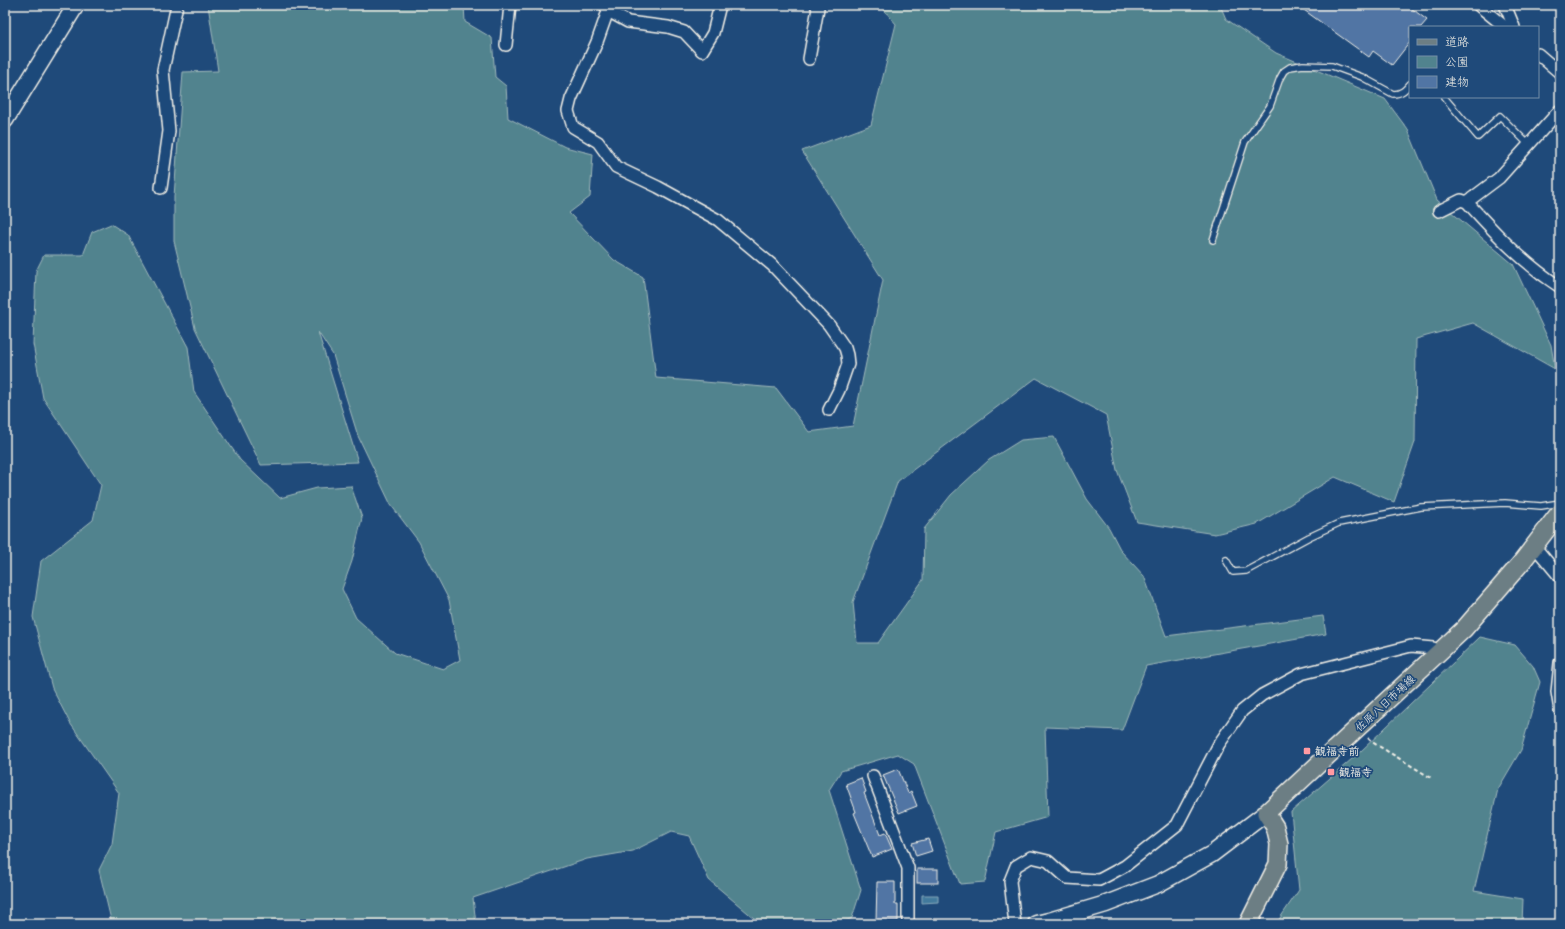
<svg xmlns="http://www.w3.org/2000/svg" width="1565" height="929" viewBox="0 0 1565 929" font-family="Delius,'Klee One',sans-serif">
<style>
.green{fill:#51838e;stroke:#a2babb}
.water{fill:#427a9d;stroke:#89aabb}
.building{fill:#5175a4;stroke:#f4f1e8}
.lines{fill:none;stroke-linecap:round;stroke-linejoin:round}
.lane-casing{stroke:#f4f1e8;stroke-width:8}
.street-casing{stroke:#f4f1e8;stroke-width:14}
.secondary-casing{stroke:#f4f1e8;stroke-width:19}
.primary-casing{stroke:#f4f1e8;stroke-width:20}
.path{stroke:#f4f1e8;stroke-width:2;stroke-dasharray:4 3;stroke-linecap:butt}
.lane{stroke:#1f4a7a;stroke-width:5.5}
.street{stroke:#1f4a7a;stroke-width:11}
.secondary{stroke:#1f4a7a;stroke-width:16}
.primary{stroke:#6c7e84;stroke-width:17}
.poi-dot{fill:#ff9aa2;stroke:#1f4a7a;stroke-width:1.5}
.labels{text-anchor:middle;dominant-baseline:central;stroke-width:3.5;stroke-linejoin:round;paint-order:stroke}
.street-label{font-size:11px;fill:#f4f1e8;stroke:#1f4a7a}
.poi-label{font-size:11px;font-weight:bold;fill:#f4f1e8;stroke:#1f4a7a;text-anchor:start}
</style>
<rect width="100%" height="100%" fill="#1f4a7a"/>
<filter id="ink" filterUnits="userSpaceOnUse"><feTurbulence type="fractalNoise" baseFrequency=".025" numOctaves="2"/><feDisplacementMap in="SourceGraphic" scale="8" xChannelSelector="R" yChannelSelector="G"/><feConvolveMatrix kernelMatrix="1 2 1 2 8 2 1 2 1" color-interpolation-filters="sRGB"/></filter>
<g filter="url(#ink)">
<g class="green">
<path d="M 208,5 L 464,5 L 465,22 L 492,38 L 495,77 L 506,86 L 508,118 L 565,147 L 593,154 L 590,197 L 569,213 L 614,260 L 643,277 L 656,378 L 776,388 L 809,432 L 853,426 L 883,280 L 802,151 L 871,125 L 896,24 L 880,5 L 1220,5 L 1226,19 L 1276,53 L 1385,99 L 1408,130 L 1437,200 L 1513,264 L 1551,345 L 1555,369 L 1473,323 L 1416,339 L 1415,442 L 1394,502 L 1335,477 L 1257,524 L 1215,534 L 1137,522 L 1117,470 L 1106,415 L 1036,378 L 898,481 L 853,602 L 857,643 L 878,643 L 923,580 L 924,529 L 951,495 L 989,460 L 1021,440 L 1054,437 L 1087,499 L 1109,528 L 1121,551 L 1144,576 L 1166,636 L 1323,616 L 1326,634 L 1146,666 L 1122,730 L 1045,727 L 1048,817 L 996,832 L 985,882 L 960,884 L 914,764 L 898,754 L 841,771 L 829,790 L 861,890 L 852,918 L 840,924 L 761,924 L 709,880 L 689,836 L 671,832 L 633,851 L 587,859 L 473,898 L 476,924 L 112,924 L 99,870 L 112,844 L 119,793 L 70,723 L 52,688 L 33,617 L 41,561 L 93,520 L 101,485 L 43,398 L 33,344 L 36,271 L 44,255 L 83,255 L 92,232 L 111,224 L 128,235 L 188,347 L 194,392 L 240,460 L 280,498 L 317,488 L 351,486 L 362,518 L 352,561 L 342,589 L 356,618 L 395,653 L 443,669 L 460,660 L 449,600 L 419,542 L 391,505 L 358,436 L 333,355 L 318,332 L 358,462 L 261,465 L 195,328 L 174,241 L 174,197 L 183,72 L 218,71 Z"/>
<path d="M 1480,637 L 1515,645 L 1533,666 L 1540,682 L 1521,750 L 1498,789 L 1474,891 L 1523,899 L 1522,924 L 1276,924 L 1299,890 L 1291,812 L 1360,752 Z"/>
</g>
<path class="water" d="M 922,895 L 938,895 L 938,902 L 922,903 Z"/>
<g class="building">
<path d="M 1297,5 L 1407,5 L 1427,20 L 1421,27 L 1410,27 L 1410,42 L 1392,65 L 1373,51 L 1369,57 Z"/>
<path d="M 898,769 L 908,793 L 911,791 L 917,806 L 899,813 L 883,775 Z"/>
<path d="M 861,778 L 866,792 L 864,793 L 880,835 L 885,833 L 892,849 L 872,857 L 854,813 L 856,812 L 846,784 Z"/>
<path d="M 928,839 L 932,851 L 916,856 L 912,843 Z"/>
<rect x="917" y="869" width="21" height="14"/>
<path d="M 877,882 L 895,882 L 895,904 L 898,904 L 898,921 L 876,921 Z"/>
</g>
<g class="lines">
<g class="lane-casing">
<g id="lane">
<path d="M 1554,68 L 1560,60"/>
<path d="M 1444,97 L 1478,137 L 1500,116 L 1529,145"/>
<path d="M 1213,240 L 1245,142 L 1270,106 L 1280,78 L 1284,71 L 1290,67 L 1303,65 L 1332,66 L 1362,77 L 1393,94 C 1401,94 1405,90 1410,84"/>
<path d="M 1226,560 L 1233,572 L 1246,571 L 1309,537 L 1339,523 L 1421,507 L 1505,503 L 1541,506 L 1560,503"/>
</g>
</g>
<g class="street-casing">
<g id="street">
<path d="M 605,5 L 608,11 L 597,42 L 571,99 L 568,111 L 573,127 L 598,142 L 616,167 L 658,187 L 718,220 L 772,265 L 829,325 L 845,348 L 847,355 L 848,364 L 839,390 L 829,410"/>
<path d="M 1478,5 L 1505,27"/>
<path d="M 1505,5 L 1514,27"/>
<path d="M 608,11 L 628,22 L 668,27 L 684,32 L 702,51 L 713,33 L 720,5"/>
<path d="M 506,45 L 510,5"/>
<path d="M 1538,54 L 1560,73"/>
<path d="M 809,59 L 818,8 L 816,5"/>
<path d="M 161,188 L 169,131 L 163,70 L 177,5"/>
<path d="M 1467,202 L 1499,178 L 1560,110"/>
<path d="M 1439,211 L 1461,200 L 1467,202 C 1497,235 1522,262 1560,287"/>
<path d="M 1535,547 L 1560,577"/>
<path d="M 1560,663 L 1557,692 L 1560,711"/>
<path d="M 873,776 L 908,868 L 908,924"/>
<path d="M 1015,924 L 1010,881 L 1016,866 L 1031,857 L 1048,861 L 1067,878 L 1099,880 L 1125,866 L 1177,825 L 1219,744 L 1242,711 L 1262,695 L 1301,674 L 1411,646 L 1433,648 L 1438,654"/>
</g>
</g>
<g class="secondary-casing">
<g id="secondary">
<path d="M 5,120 L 76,5"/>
<path d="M 1036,924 L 1049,921 L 1106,904 L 1158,884 L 1212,854 L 1266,813"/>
</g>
</g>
<g class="primary-casing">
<path id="primary" d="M 1248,924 L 1278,864 L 1279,844 L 1275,827 L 1266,813 L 1464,629 L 1521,563 L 1560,512"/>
</g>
<path class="path" d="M 1368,738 L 1372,742 L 1433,779"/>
<use href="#lane" class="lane"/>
<use href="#street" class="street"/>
<use href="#secondary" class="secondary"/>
<use href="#primary" class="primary"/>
</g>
</g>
<g class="poi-dot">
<rect x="1303" y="747" width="8" height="8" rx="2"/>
<rect x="1327" y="768" width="8" height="8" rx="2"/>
</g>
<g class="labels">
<g class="street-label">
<text transform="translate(1385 703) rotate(-43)">佐原八日市場線</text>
</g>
<g class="poi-label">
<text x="1315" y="751">観福寺前</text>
<text x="1339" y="772">観福寺</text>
</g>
</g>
<rect width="1565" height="929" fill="none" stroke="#1f4a7a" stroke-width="20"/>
<rect x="10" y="10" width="1545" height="909" fill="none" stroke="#f4f1e8" stroke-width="1.5" filter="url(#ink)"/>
<rect x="1409" y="26" width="130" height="72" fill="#1f4a7a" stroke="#748da6"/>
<rect x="1417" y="39" width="20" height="6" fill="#6c7e84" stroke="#748da6"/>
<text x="1445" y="46" font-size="12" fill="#f4f1e8">道路</text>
<rect x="1417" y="56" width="20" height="12" fill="#51838e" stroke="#748da6"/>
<text x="1445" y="66" font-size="12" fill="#f4f1e8">公園</text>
<rect x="1417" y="76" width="20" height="12" fill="#5175a4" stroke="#748da6"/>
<text x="1445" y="86" font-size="12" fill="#f4f1e8">建物</text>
</svg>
